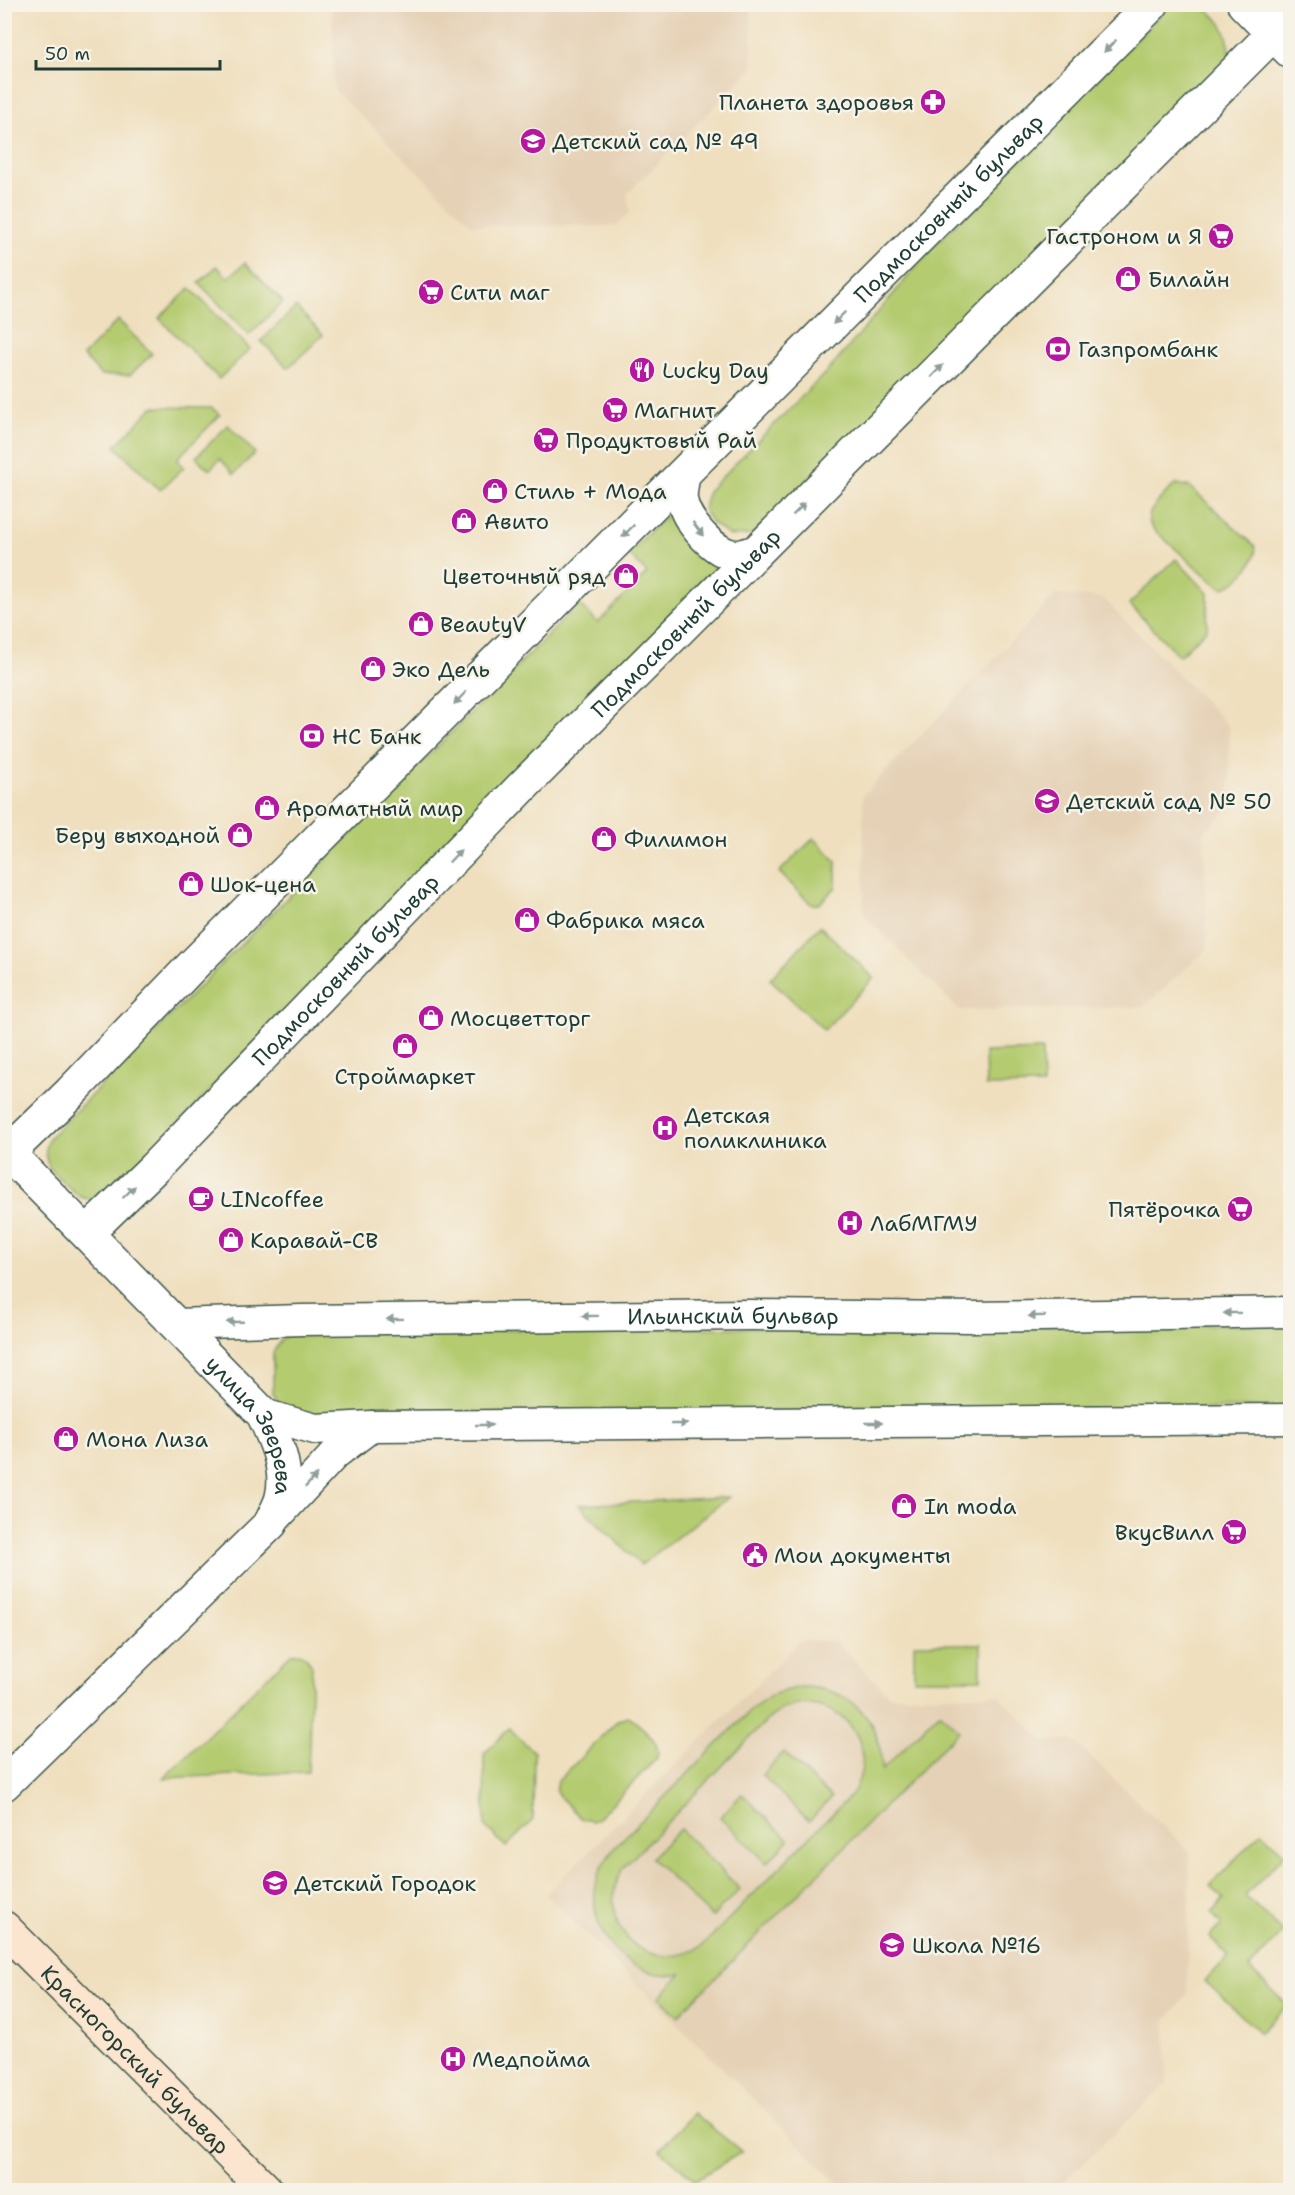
<svg xmlns="http://www.w3.org/2000/svg" width="1295" height="2195" viewBox="0 0 1295 2195" font-family="'Shantell Sans',sans-serif">
<style>
.built{fill:#e5d1b6}
.green{fill:#b4cb70;stroke:#6a8452;stroke-width:1.5;fill-rule:evenodd}
.lines{fill:none;stroke-linecap:round;stroke-linejoin:round}
.minor-casing{stroke:#3e5549;stroke-width:33}
.tertiary-casing{stroke:#3e5549;stroke-width:36}
.secondary-casing{stroke:#3e5549;stroke-width:36}
.minor{stroke:#fff;stroke-width:30}
.tertiary{stroke:#fff;stroke-width:33}
.secondary{stroke:#fce5cf;stroke-width:33}
.oneway{fill:#8f9e9a}
.labels{text-anchor:middle;dominant-baseline:central;stroke-width:5;stroke-linejoin:round;paint-order:stroke}
.poi-label{font-size:22px;fill:#1f3d34;stroke:#f7f3e8;text-anchor:start}
.street-label{font-size:22px;fill:#1f3d34;stroke:#f7f3e8}
</style>
<rect width="100%" height="100%" fill="#f7f3e8"/>
<filter id="ink" filterUnits="userSpaceOnUse"><feTurbulence type="fractalNoise" baseFrequency=".0167" numOctaves="2"/><feDisplacementMap in="SourceGraphic" scale="12" xChannelSelector="R" yChannelSelector="G"/><feConvolveMatrix kernelMatrix="1 2 1 2 8 2 1 2 1" color-interpolation-filters="sRGB"/></filter>
<filter id="wash" filterUnits="userSpaceOnUse"><feTurbulence type="fractalNoise" baseFrequency=".008" numOctaves="4" result="noise"/><feDisplacementMap in="SourceGraphic" scale="24" xChannelSelector="R" yChannelSelector="G"/><feGaussianBlur stdDeviation="1.35" result="paint"/><feColorMatrix in="noise" values="0 0 0 0 0 0 0 0 0 0 0 0 0 0 0 0 0 1.4 0 .05"/><feComposite in="paint" operator="in"/></filter>
<g filter="url(#wash)">
<rect width="100%" height="100%" fill="#efdfbe"/>
<g class="built">
<path d="M 332,5 L 751,5 L 752,69 L 627,194 L 630,212 L 616,226 L 472,225 L 334,89 Z"/>
<path d="M 1056,595 L 1103,598 L 1229,726 L 1230,807 L 1204,832 L 1207,949 L 1144,1007 L 959,1010 L 864,915 L 863,795 Z"/>
<path d="M 801,1640 L 835,1641 L 890,1696 L 998,1695 L 1045,1741 L 1072,1739 L 1190,1852 L 1187,1995 L 1166,2020 L 1167,2083 L 1055,2190 L 845,2190 L 546,1894 Z"/>
</g>
<g class="green">
<path d="M 1170,5 C 1179,4 1191,2 1199,6 C 1223,16 1233,40 1228,64 L 752,535 L 730,536 L 712,523 L 704,510 L 708,491 L 835,363 L 934,246 Z"/>
<path d="M 245,263 L 283,302 L 249,335 L 199,283 L 217,266 L 228,278 Z"/>
<path d="M 190,288 L 250,349 L 219,379 L 159,318 Z"/>
<path d="M 296,307 L 323,335 L 288,368 L 261,341 Z"/>
<path d="M 118,320 L 152,354 L 130,375 L 101,375 L 83,356 Z"/>
<path d="M 153,407 L 212,408 L 220,415 L 177,459 L 184,467 L 160,490 L 115,446 Z"/>
<path d="M 228,425 L 255,453 L 234,474 L 220,459 L 209,470 L 196,457 Z"/>
<path d="M 1177,484 L 1190,487 L 1255,546 C 1259,561 1238,582 1224,588 L 1218,586 L 1154,530 C 1151,526 1148,522 1149,517 C 1150,508 1170,488 1177,484 Z"/>
<path d="M 672,510 L 682,534 L 703,561 L 722,568 L 114,1189 C 103,1195 91,1203 79,1196 C 59,1177 37,1167 49,1138 L 579,604 L 598,623 L 647,573 L 628,554 Z"/>
<path d="M 1176,559 L 1208,593 L 1207,629 L 1179,656 L 1129,604 Z"/>
<path d="M 814,838 L 836,861 L 836,887 L 819,904 L 811,904 L 779,872 Z"/>
<path d="M 820,926 L 874,978 L 824,1030 L 770,979 Z"/>
<path d="M 1042,1050 L 1043,1085 L 986,1086 L 985,1052 Z"/>
<path d="M 1290,1324 L 1290,1408 L 302,1414 L 282,1409 L 273,1393 L 273,1353 L 281,1339 L 296,1331 Z"/>
<path d="M 729,1497 L 641,1565 L 579,1505 Z"/>
<rect x="914" y="1644" width="67" height="35"/>
<path d="M 300,1653 L 307,1658 L 312,1667 L 308,1772 L 164,1778 L 291,1654 Z"/>
<path d="M 799,1687 C 852,1687 881,1719 882,1770 L 940,1712 L 959,1731 L 678,2016 L 659,1997 L 681,1974 C 634,1981 590,1941 595,1892 C 596,1874 605,1860 616,1846 L 752,1709 L 774,1694 ZM 801,1704 C 851,1705 878,1749 853,1793 L 702,1946 C 646,1979 591,1924 623,1868 L 766,1721 L 782,1709 Z"/>
<path d="M 628,1717 L 632,1719 C 643,1729 662,1741 657,1758 L 597,1819 L 592,1821 L 582,1819 L 559,1796 L 556,1791 L 558,1781 L 618,1720 Z"/>
<path d="M 509,1728 L 534,1752 L 533,1820 L 506,1847 L 485,1826 L 484,1754 Z"/>
<path d="M 784,1752 L 831,1798 L 809,1821 L 762,1775 Z"/>
<path d="M 742,1794 L 789,1840 L 767,1863 L 720,1817 Z"/>
<path d="M 680,1829 L 740,1889 L 712,1917 L 651,1858 Z"/>
<path d="M 1261,1832 L 1285,1854 L 1245,1896 L 1283,1932 L 1249,1968 L 1287,2005 L 1260,2033 L 1205,1981 L 1229,1956 L 1209,1937 L 1222,1924 L 1211,1913 L 1224,1899 L 1210,1886 Z"/>
<path d="M 694,2113 L 742,2152 L 695,2180 L 660,2150 Z"/>
</g>
</g>
<g filter="url(#ink)">
<g class="lines">
<g class="minor-casing">
<g id="minor">
<path d="M 684,475 C 684,482 681,492 682,499 C 685,520 713,553 735,555 C 742,556 751,551 758,550"/>
<path id="s1" d="M 175,1324 L 301,1320 L 750,1315 L 973,1317 L 1290,1312"/>
<path d="M 263,1414 L 315,1429 L 372,1426"/>
<path d="M 271,1523 L 335,1454 L 372,1426 L 1290,1419"/>
</g>
</g>
<g class="tertiary-casing">
<g id="tertiary">
<path d="M 1244,4 L 1290,51"/>
<path id="s2" d="M 4,1149 L 263,1414 C 275,1439 289,1468 282,1497 C 280,1506 274,1515 271,1523 L 4,1784"/>
<path id="s3" d="M 9,1152 L 70,1093 L 195,963 L 1152,4"/>
<path id="s4" d="M 87,1233 L 153,1169 L 522,787 L 1290,17"/>
</g>
</g>
<g class="secondary-casing">
<g id="secondary">
<path id="s5" d="M 4,1928 L 266,2190"/>
</g>
</g>
<use href="#minor" class="minor"/>
<use href="#tertiary" class="tertiary"/>
<use href="#secondary" class="secondary"/>
</g>
<defs><path id="oneway-solid" d="M-6-.8H1V-3.2L6.5 0L1 3.2V.8H-6Z" transform="scale(1.5)"/></defs>
<g class="oneway">
<use href="#oneway-solid" transform="translate(1110 46) rotate(135)"/>
<use href="#oneway-solid" transform="translate(839 318) rotate(135)"/>
<use href="#oneway-solid" transform="translate(937 371) rotate(-45)"/>
<use href="#oneway-solid" transform="translate(799 509) rotate(-45)"/>
<use href="#oneway-solid" transform="translate(698 529) rotate(53)"/>
<use href="#oneway-solid" transform="translate(628 531) rotate(135)"/>
<use href="#oneway-solid" transform="translate(460 698) rotate(134)"/>
<use href="#oneway-solid" transform="translate(455 856) rotate(-46)"/>
<use href="#oneway-solid" transform="translate(129 1192) rotate(-44)"/>
<use href="#oneway-solid" transform="translate(1232 1313) rotate(179)"/>
<use href="#oneway-solid" transform="translate(590 1316) rotate(179)"/>
<use href="#oneway-solid" transform="translate(1037 1316) rotate(179)"/>
<use href="#oneway-solid" transform="translate(395 1319) rotate(179)"/>
<use href="#oneway-solid" transform="translate(235 1322) rotate(178)"/>
<use href="#oneway-solid" transform="translate(874 1423)"/>
<use href="#oneway-solid" transform="translate(679 1424)"/>
<use href="#oneway-solid" transform="translate(484 1425)"/>
<use href="#oneway-solid" transform="translate(311 1481) rotate(-47)"/>
</g>
</g>
<defs>
<g id="pharmacy-disc" transform="scale(1.35)"><circle r="9.5" fill="#b5179e" stroke="#f7f3e8"/><path d="M-2-6h4v4h4v4h-4v4h-4v-4h-4v-4h4Z" fill="#fff"/></g>
<g id="school-disc" transform="scale(1.35)"><circle r="9.5" fill="#b5179e" stroke="#f7f3e8"/><path d="M0-5L7-2L0 1L-7-2ZM-4 1L0 2.5L4 1V4Q0 6-4 4Z" fill="#fff"/></g>
<g id="supermarket-disc" transform="scale(1.35)"><circle r="9.5" fill="#b5179e" stroke="#f7f3e8"/><path d="M-6-5.5h2.5l.6 2H6L4.5 2H-2.5L-4.4-4H-6ZM-1.5 3.2a1.3 1.3 0 1 0 .1 0ZM3 3.2a1.3 1.3 0 1 0 .1 0Z" fill="#fff"/></g>
<g id="shop-disc" transform="scale(1.35)"><circle r="9.5" fill="#b5179e" stroke="#f7f3e8"/><path d="M-5-2.5h2.3a2.7 3.5 0 0 1 5.4 0H5L5.5 6h-11ZM-1.5-2.5h3a1.5 2.3 0 0 0-3 0Z" fill="#fff"/></g>
<g id="bank-disc" transform="scale(1.35)"><circle r="9.5" fill="#b5179e" stroke="#f7f3e8"/><path d="M-6-4H6V4H-6ZM0-2.3a2.3 2.3 0 1 0 0 4.6a2.3 2.3 0 1 0 0-4.6Z" fill="#fff"/></g>
<g id="restaurant-disc" transform="scale(1.35)"><circle r="9.5" fill="#b5179e" stroke="#f7f3e8"/><path d="M-5-6h1v4h1v-4h1v4h1v-4h1v5L-1.5 .5V6h-2V.5L-5-1ZM5-6V6H3V1.5H1.5Q1.5-4 5-6Z" fill="#fff"/></g>
<g id="hospital-disc" transform="scale(1.35)"><circle r="9.5" fill="#b5179e" stroke="#f7f3e8"/><path d="M-5-5h3v3.5h4V-5h3V5h-3V1.5h-4V5h-3Z" fill="#fff"/></g>
<g id="cafe-disc" transform="scale(1.35)"><circle r="9.5" fill="#b5179e" stroke="#f7f3e8"/><path d="M-5.5-4.5H6V0H3Q3 3.5 0 3.5H-2.5Q-5.5 3.5-5.5 0ZM3-3.2v2h1.7v-2ZM-6 4.5H4V6H-6Z" fill="#fff"/></g>
<g id="civic-disc" transform="scale(1.35)"><circle r="9.5" fill="#b5179e" stroke="#f7f3e8"/><path d="M-.6-6.5H3V-4.5H.6V-3L4-1V1h2V6H-6V1h2V-1L-.6-3ZM-1.2 2.5V6h2.4V2.5Z" fill="#fff"/></g>
</defs>
<g fill-rule="evenodd">
<use href="#pharmacy-disc" x="933" y="102"/>
<use href="#school-disc" x="533" y="141"/>
<use href="#supermarket-disc" x="1221" y="236"/>
<use href="#shop-disc" x="1128" y="279"/>
<use href="#supermarket-disc" x="431" y="292"/>
<use href="#bank-disc" x="1058" y="349"/>
<use href="#restaurant-disc" x="642" y="370"/>
<use href="#supermarket-disc" x="615" y="410"/>
<use href="#supermarket-disc" x="546" y="440"/>
<use href="#shop-disc" x="495" y="491"/>
<use href="#shop-disc" x="464" y="521"/>
<use href="#shop-disc" x="626" y="576"/>
<use href="#shop-disc" x="421" y="624"/>
<use href="#shop-disc" x="373" y="669"/>
<use href="#bank-disc" x="312" y="736"/>
<use href="#school-disc" x="1047" y="801"/>
<use href="#shop-disc" x="267" y="808"/>
<use href="#shop-disc" x="240" y="835"/>
<use href="#shop-disc" x="604" y="839"/>
<use href="#shop-disc" x="191" y="884"/>
<use href="#shop-disc" x="527" y="920"/>
<use href="#shop-disc" x="431" y="1018"/>
<use href="#shop-disc" x="405" y="1046"/>
<use href="#hospital-disc" x="665" y="1128"/>
<use href="#cafe-disc" x="201" y="1199"/>
<use href="#supermarket-disc" x="1240" y="1209"/>
<use href="#hospital-disc" x="850" y="1223"/>
<use href="#shop-disc" x="231" y="1240"/>
<use href="#shop-disc" x="66" y="1439"/>
<use href="#shop-disc" x="904" y="1506"/>
<use href="#supermarket-disc" x="1234" y="1532"/>
<use href="#civic-disc" x="755" y="1555"/>
<use href="#school-disc" x="275" y="1883"/>
<use href="#school-disc" x="892" y="1945"/>
<use href="#hospital-disc" x="453" y="2059"/>
</g>
<g class="labels">
<g class="poi-label">
<text x="914" y="102" text-anchor="end">Планета здоровья</text>
<text x="552" y="141">Детский сад № 49</text>
<text x="1202" y="236" text-anchor="end">Гастроном и Я</text>
<text x="1148" y="279">Билайн</text>
<text x="450" y="292">Сити маг</text>
<text x="1078" y="349">Газпромбанк</text>
<text x="662" y="370">Lucky Day</text>
<text x="634" y="410">Магнит</text>
<text x="566" y="440">Продуктовый Рай</text>
<text x="514" y="491">Стиль + Мода</text>
<text x="484" y="521">Авито</text>
<text x="606" y="576" text-anchor="end">Цветочный ряд</text>
<text x="440" y="624">BeautyV</text>
<text x="392" y="669">Эко Дель</text>
<text x="332" y="736">НС Банк</text>
<text x="1066" y="801">Детский сад № 50</text>
<text x="286" y="808">Ароматный мир</text>
<text x="220" y="835" text-anchor="end">Беру выходной</text>
<text x="624" y="839">Филимон</text>
<text x="210" y="884">Шок-цена</text>
<text x="546" y="920">Фабрика мяса</text>
<text x="450" y="1018">Мосцветторг</text>
<text x="405" y="1076" text-anchor="middle">Строймаркет</text>
<text x="684" y="1115">Детская<tspan x="684" dy="25">поликлиника</tspan></text>
<text x="220" y="1199">LINcoffee</text>
<text x="1220" y="1209" text-anchor="end">Пятёрочка</text>
<text x="870" y="1223">ЛабМГМУ</text>
<text x="250" y="1240">Каравай-СВ</text>
<text x="86" y="1439">Мона Лиза</text>
<text x="924" y="1506">In moda</text>
<text x="1214" y="1532" text-anchor="end">ВкусВилл</text>
<text x="774" y="1555">Мои документы</text>
<text x="294" y="1883">Детский Городок</text>
<text x="912" y="1945">Школа №16</text>
<text x="472" y="2059">Медпойма</text>
</g>
<g class="street-label">
<text stroke="none"><textPath href="#s3" startOffset="1332">Подмосковный бульвар</textPath></text>
<text stroke="none"><textPath href="#s4" startOffset="855">Подмосковный бульвар</textPath></text>
<text stroke="none"><textPath href="#s4" startOffset="369">Подмосковный бульвар</textPath></text>
<text stroke="none"><textPath href="#s1" startOffset="558">Ильинский бульвар</textPath></text>
<text stroke="none"><textPath href="#s2" startOffset="375">улица Зверева</textPath></text>
<text stroke="none"><textPath href="#s5" startOffset="186">Красногорский бульвар</textPath></text>
</g>
</g>
<rect width="1295" height="2195" fill="none" stroke="#f7f3e8" stroke-width="24"/>
<path d="M36 60v9h184v-9" fill="none" stroke="#1f3d34" stroke-width="3"/>
<text x="45" y="60" font-size="18" fill="#1f3d34" stroke="#f7f3e8" stroke-width="4.5" paint-order="stroke">50 m</text>
</svg>
